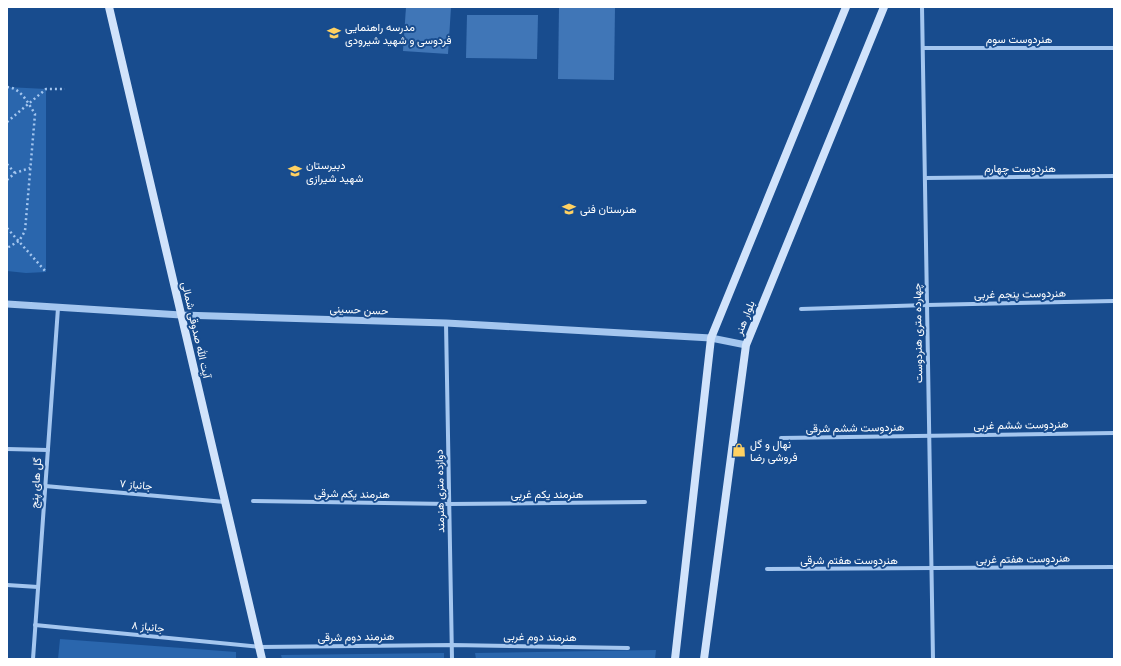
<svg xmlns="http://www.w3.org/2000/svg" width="1121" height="666" viewBox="0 0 1121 666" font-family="Figtree,Vazirmatn,sans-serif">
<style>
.green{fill:#2a66ad}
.building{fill:#4076b7}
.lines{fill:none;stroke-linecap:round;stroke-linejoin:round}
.path{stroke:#a4c6ef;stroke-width:2.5;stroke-dasharray:2 3;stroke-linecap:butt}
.minor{stroke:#a4c6ef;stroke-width:4}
.tertiary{stroke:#a4c6ef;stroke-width:7}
.secondary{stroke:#d1e3fb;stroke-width:8}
.labels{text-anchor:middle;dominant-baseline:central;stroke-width:4;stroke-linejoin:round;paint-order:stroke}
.poi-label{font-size:11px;fill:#fff;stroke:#184c8e;text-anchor:start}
.street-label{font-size:11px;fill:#fff;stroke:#184c8e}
</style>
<rect width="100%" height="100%" fill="#184c8e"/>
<g class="green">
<path d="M 7,87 L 46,89 L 46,272 L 26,273 L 7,271 Z"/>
<path d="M 60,639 L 236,652 L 236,659 L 58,659 Z"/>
<path d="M 656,650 L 655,659 L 476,659 L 475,653 Z"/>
<path d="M 444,653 L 444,659 L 282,659 L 281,655 Z"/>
</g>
<g class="building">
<path d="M 406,7 L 451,7 L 448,54 L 403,51 Z"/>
<path d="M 559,7 L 615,7 L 614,80 L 558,79 Z"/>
<path d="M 467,15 L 538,15 L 537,59 L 466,58 Z"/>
</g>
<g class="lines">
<g class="path">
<path d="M 7,87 C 21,88 28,103 35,114 L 25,231 L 19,241 L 7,248"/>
<path d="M 7,122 L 46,89 L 65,89"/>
<path d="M 7,164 L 15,173"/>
<path d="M 7,180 L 15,173 L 30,168"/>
<path d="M 7,228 L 46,272"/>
</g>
<g class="minor">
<path d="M 922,7 L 933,659"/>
<path d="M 923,48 L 1114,48"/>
<path d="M 925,178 L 1114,176"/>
<path d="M 801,309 L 927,305 L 1114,301"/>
<path d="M 446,323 L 452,659"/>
<path d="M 781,438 L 1114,433"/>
<path d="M 7,449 L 48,450"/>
<path d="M 45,486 L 225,502"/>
<path d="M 253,501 L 449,504 L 645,502"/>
<path d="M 767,569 L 1114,567"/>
<path d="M 7,585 L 38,587"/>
<path d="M 35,625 L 260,647 L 452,645 L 628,648"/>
<path d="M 33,659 L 58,308"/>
</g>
<path class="tertiary" d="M 7,304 L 181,315 L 446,323 L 711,338 L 746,345"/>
<g class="secondary">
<path d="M 109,7 L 262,659"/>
<path d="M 675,659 L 711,338 L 846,7"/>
<path d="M 704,659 L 746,345 L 884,7"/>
</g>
</g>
<defs>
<g id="school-bare" transform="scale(1.08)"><path d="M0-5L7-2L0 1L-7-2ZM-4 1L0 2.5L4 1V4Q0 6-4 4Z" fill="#ffd162" stroke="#184c8e" stroke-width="2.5" paint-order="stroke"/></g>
<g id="shop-bare" transform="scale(1.08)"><path d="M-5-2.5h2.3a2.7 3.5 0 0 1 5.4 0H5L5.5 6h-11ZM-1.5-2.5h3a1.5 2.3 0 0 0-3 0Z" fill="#ffd162" stroke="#184c8e" stroke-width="2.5" paint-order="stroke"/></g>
</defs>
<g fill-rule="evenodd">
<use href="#school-bare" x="334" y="33"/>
<use href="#school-bare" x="295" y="171"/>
<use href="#school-bare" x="569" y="209"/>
<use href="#shop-bare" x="739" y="450"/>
</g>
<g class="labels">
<g class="poi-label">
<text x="345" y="27">مدرسه راهنمایی<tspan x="345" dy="13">فردوسی و شهید شیرودی</tspan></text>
<text x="306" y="165">دبیرستان<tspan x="306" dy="13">شهید شیرازی</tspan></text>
<text x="580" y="209">هنرستان فنی</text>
<text x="750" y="444">نهال و گل<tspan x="750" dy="13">فروشی رضا</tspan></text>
</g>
<g class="street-label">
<text x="1019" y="39">هنردوست سوم</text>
<text x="1020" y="168">هنردوست چهارم</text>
<text transform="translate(1020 294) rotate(-1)">هنردوست پنجم غربی</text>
<text transform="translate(359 310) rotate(2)">حسن حسینی</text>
<text transform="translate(745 318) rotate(-68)">بلوار هنر</text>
<text transform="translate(196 330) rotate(77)">آیت الله صدوقی شمالی</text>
<text transform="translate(918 333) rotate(-91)">چهارده متری هنردوست</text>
<text transform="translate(1021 425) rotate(-1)">هنردوست ششم غربی</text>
<text transform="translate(855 428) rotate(-1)">هنردوست ششم شرقی</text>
<text transform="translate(36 483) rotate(-86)">گل های پنج</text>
<text transform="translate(136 485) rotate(5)">جانباز ۷</text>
<text transform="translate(440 491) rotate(-91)">دوازده متری هنرمند</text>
<text transform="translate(352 494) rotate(1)">هنرمند یکم شرقی</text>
<text x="547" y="494">هنرمند یکم غربی</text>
<text transform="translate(1023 559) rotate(-1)">هنردوست هفتم غربی</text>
<text x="849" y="560">هنردوست هفتم شرقی</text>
<text transform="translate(148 627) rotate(6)">جانباز ۸</text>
<text transform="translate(356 637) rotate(-1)">هنرمند دوم شرقی</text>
<text transform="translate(540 637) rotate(1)">هنرمند دوم غربی</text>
</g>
</g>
<rect width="1121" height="666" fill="none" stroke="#ffffff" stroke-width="16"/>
</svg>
